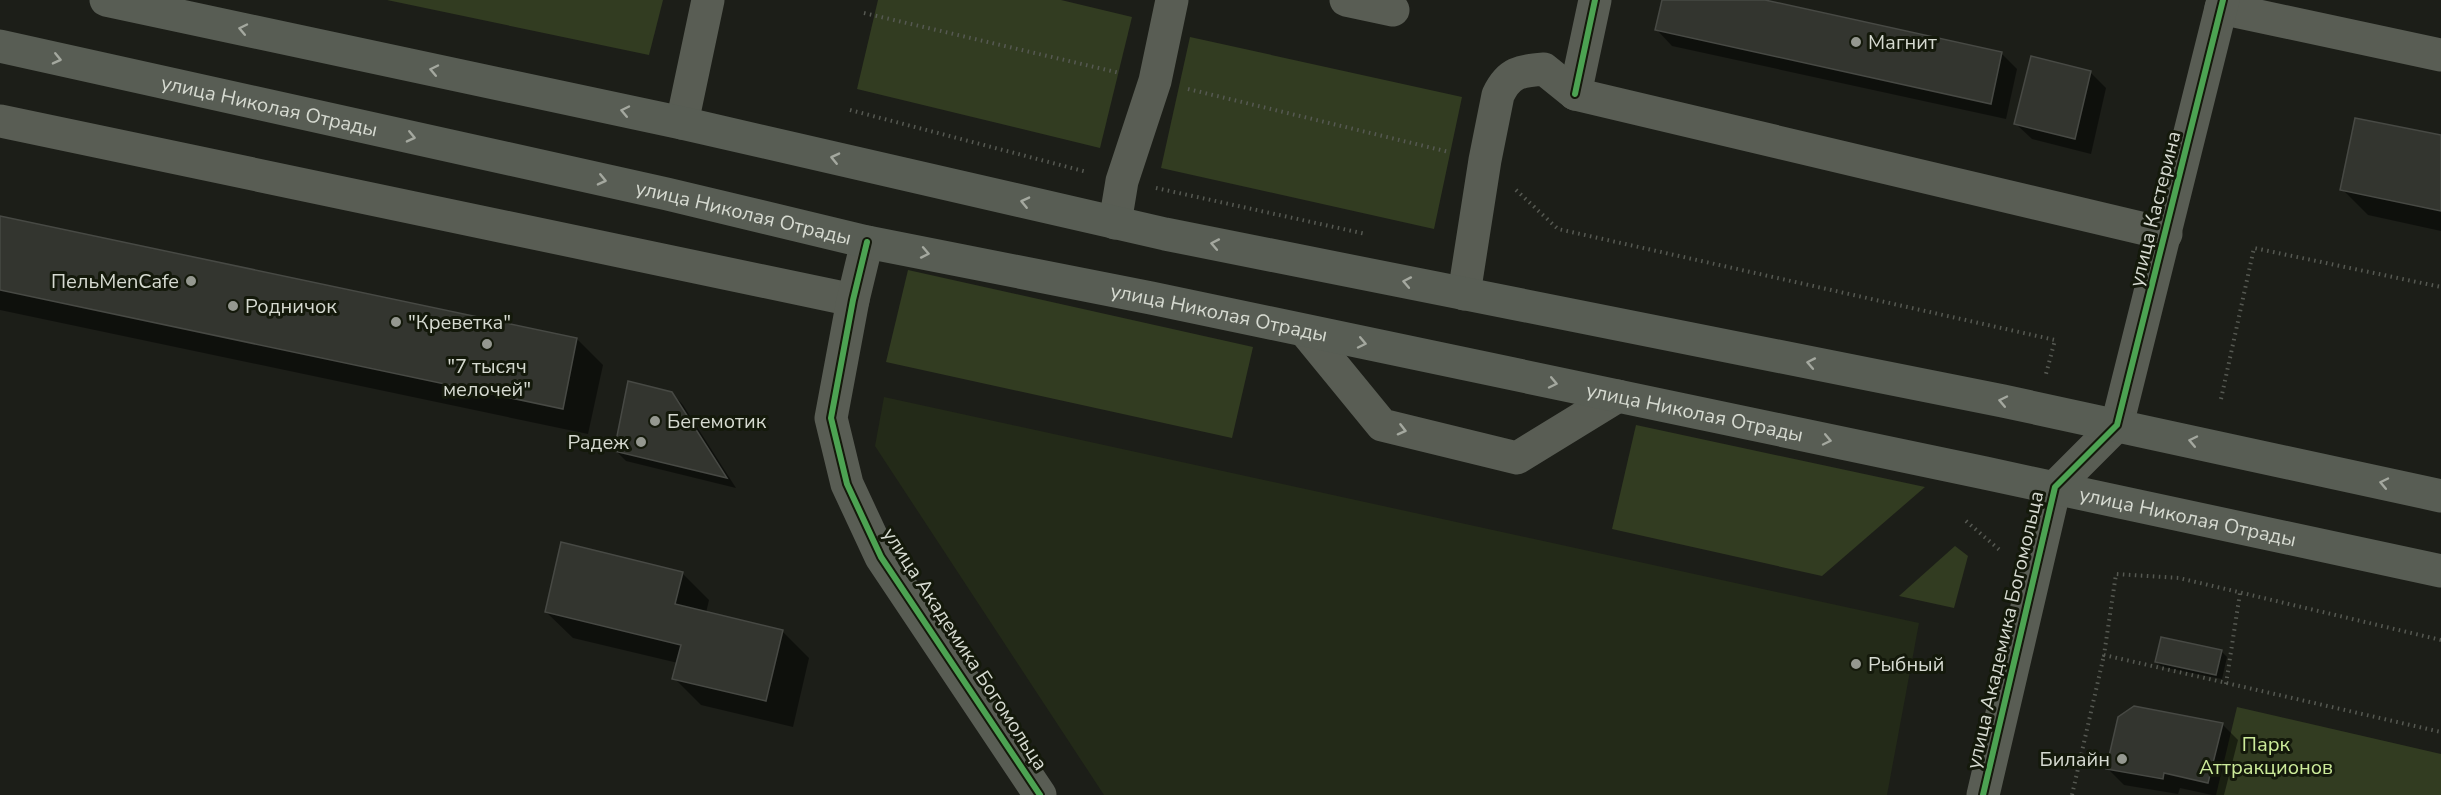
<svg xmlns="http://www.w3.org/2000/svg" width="2441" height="795" viewBox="0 0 2441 795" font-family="'Nunito Sans',sans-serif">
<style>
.built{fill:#232a18}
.green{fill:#323c21}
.shadow{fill:#0007}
.building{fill:#33352f;stroke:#474944;stroke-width:1.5}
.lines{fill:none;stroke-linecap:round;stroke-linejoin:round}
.path{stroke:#565952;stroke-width:4;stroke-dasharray:1.5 4.5;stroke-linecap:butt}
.minor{stroke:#595d54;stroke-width:33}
.major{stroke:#585d54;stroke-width:33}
.cycleway-casing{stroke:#14190b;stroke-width:10}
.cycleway{stroke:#4ca352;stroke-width:6}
.oneway{stroke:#a4a89f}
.poi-dot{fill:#959890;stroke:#14190b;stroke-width:2}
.labels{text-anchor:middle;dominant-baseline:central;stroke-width:6;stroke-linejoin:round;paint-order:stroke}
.poi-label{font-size:20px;fill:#d6dad1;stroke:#14190b;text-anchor:start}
.street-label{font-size:20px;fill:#d6dad1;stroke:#14190b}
.park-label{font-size:20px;fill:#cceb9a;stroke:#14190b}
</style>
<rect width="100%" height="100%" fill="#1c1e18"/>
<path class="built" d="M 884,397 L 1919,623 L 1887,795 L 1104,795 L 875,446 Z"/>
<g class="green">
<path d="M 387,0 L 663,0 L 649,55 Z"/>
<path d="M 878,0 L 1061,0 L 1132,17 L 1100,148 L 857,89 Z"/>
<path d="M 1190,37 L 1462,97 L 1434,229 L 1161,168 Z"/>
<path d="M 908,270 L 1253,347 L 1232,438 L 886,362 Z"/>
<path d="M 1636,425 L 1925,487 L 1822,576 L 1612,529 Z"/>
<path d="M 1955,546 L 1968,556 L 1954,608 L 1899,596 Z"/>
<path d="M 2237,707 L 2441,754 L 2441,795 L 2216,795 Z"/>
</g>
<g class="shadow">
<path d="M 1663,0 L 1758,0 L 2001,53 L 2017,69 L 2006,119 L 1672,46 L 1657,30 Z"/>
<path d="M 2090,72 L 2106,88 L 2091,154 L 2032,139 L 2016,124 Z"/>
<path d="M 2441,137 L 2441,231 L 2368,215 L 2342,189 Z"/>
<path d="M 0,217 L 577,339 L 603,365 L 588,434 L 0,310 Z"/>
<path d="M 672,393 L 683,405 L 736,488 L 626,461 L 615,450 Z"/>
<path d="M 682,573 L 709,600 L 706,613 L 782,631 L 809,658 L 793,727 L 701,705 L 674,678 L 678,663 L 573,638 L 546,612 Z"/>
<path d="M 2221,651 L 2227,657 L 2222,679 L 2162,667 L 2156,662 Z"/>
<path d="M 2222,724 L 2238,740 L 2224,795 L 2212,795 L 2180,788 L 2178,794 L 2124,785 L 2108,769 Z"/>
</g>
<g class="building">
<path d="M 1662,0 L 1765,0 L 2002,52 L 1991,104 L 1655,30 Z"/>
<path d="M 2031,56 L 2091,71 L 2075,139 L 2014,124 Z"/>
<path d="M 2355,118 L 2441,135 L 2441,211 L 2340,190 Z"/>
<path d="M 0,216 L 577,338 L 563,409 L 0,290 Z"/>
<path d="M 628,381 L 672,392 L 727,478 L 614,451 Z"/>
<path d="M 561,542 L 683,572 L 675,604 L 783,630 L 766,701 L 672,679 L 681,645 L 545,612 Z"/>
<path d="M 2161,637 L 2222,650 L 2216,675 L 2155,662 Z"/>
<path d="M 2134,706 L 2223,723 L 2208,783 L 2164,773 L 2163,779 L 2106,769 L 2118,717 Z"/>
</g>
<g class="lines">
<g class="path">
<path d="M 864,13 L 1120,73"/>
<path d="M 1188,89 L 1449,152"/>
<path d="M 850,110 L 1087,172"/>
<path d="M 1156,188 L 1366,234"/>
<path d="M 1516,190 L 1558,229 L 2055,340 L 2046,374"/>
<path d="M 2221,399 L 2254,248 L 2441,287"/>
<path d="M 1966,521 L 2002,552"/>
<path d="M 2441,640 L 2179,578 L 2116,574 L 2104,655 L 2441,732"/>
<path d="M 2226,684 L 2240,593"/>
<path d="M 2072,795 L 2104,655"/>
</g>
<g class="minor">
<path d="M 1346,0 L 1393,10"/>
<path d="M 2221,8 L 2441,55"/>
<path d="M 1575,94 L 1595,0"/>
<path d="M 0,121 L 853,300"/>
<path d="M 682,123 L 708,0"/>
<path d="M 1115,223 L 1122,181 L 1155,81 L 1172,0"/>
<path d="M 867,242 L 853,300 L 831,418 L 847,484 L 881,557 L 1040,795"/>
<path d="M 1464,294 L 1485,160 L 1498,95 C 1509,72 1520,71 1544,69 L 1575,94 L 2166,234"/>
<path d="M 1305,331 L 1382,425 L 1517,458 L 1618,396"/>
<path d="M 1983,795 L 2055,487 L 2117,425 L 2223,0"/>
</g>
<g class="major">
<path d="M 106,0 L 682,123 L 1165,234 L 2003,401 L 2441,496"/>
<path id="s1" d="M 0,46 L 667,194 L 867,242 L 1151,298 L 1985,473 L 2441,571"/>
</g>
<g class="cycleway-casing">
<g id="cycleway">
<path d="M 1575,94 L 1595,0"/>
<path d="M 867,242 L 853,300 L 831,418 L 847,484 L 881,557 L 1040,795"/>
<path d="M 1983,795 L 2055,487 L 2117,425 L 2223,0"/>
</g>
</g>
<use href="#cycleway" class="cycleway"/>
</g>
<defs><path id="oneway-chevron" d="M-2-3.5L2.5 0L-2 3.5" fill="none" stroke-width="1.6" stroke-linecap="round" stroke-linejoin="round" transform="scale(1.5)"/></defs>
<g class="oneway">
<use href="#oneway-chevron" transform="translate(243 29) rotate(-168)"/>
<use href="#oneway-chevron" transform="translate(57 59) rotate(13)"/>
<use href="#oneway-chevron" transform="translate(434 70) rotate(-168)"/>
<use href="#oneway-chevron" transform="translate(625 111) rotate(-168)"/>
<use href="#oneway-chevron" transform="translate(411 137) rotate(13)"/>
<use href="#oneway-chevron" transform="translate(835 158) rotate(-167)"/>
<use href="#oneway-chevron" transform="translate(602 180) rotate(13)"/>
<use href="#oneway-chevron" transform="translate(1025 202) rotate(-167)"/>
<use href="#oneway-chevron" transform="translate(1215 244) rotate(-169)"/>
<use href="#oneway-chevron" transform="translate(925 253) rotate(11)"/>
<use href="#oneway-chevron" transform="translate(1407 282) rotate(-169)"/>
<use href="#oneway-chevron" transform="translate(1362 343) rotate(12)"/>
<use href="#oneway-chevron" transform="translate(1811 363) rotate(-169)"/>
<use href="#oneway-chevron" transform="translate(1553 383) rotate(12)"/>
<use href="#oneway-chevron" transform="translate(2003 401) rotate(-168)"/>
<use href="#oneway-chevron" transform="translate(1402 430) rotate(14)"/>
<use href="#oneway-chevron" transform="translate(1827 440) rotate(12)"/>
<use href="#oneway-chevron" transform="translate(2193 441) rotate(-168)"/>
<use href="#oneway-chevron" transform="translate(2384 483) rotate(-168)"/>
</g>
<g class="poi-dot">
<circle cx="1856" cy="42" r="6"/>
<circle cx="191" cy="281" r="6"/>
<circle cx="233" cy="306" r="6"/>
<circle cx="396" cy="322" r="6"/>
<circle cx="487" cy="344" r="6"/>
<circle cx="655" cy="421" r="6"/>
<circle cx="641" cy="442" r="6"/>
<circle cx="1856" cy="664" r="6"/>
<circle cx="2122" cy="759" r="6"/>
</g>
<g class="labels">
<g class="poi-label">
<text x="1868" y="42">Магнит</text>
<text x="179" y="281" text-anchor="end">ПельMenCafe</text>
<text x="245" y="306">Родничок</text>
<text x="408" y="322">"Креветка"</text>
<text x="487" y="366" text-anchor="middle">"7 тысяч<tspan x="487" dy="23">мелочей"</tspan></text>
<text x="667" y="421">Бегемотик</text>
<text x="629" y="442" text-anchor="end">Радеж</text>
<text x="1868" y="664">Рыбный</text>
<text x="2110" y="759" text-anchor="end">Билайн</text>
</g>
<g class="street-label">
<text stroke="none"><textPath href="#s1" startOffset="276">улица Николая Отрады</textPath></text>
<text transform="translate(2155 209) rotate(-76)">улица Кастерина</text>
<text stroke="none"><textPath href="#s1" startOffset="762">улица Николая Отрады</textPath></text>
<text stroke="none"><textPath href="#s1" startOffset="1248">улица Николая Отрады</textPath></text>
<text stroke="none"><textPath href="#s1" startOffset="1734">улица Николая Отрады</textPath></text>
<text stroke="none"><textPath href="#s1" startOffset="2238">улица Николая Отрады</textPath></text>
<text transform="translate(2005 630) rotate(-77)">улица Академика Богомольца</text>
<text transform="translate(965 649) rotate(57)">улица Академика Богомольца</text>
</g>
<g class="park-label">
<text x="2266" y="744">Парк<tspan x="2266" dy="23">Аттракционов</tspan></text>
</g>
</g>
</svg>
